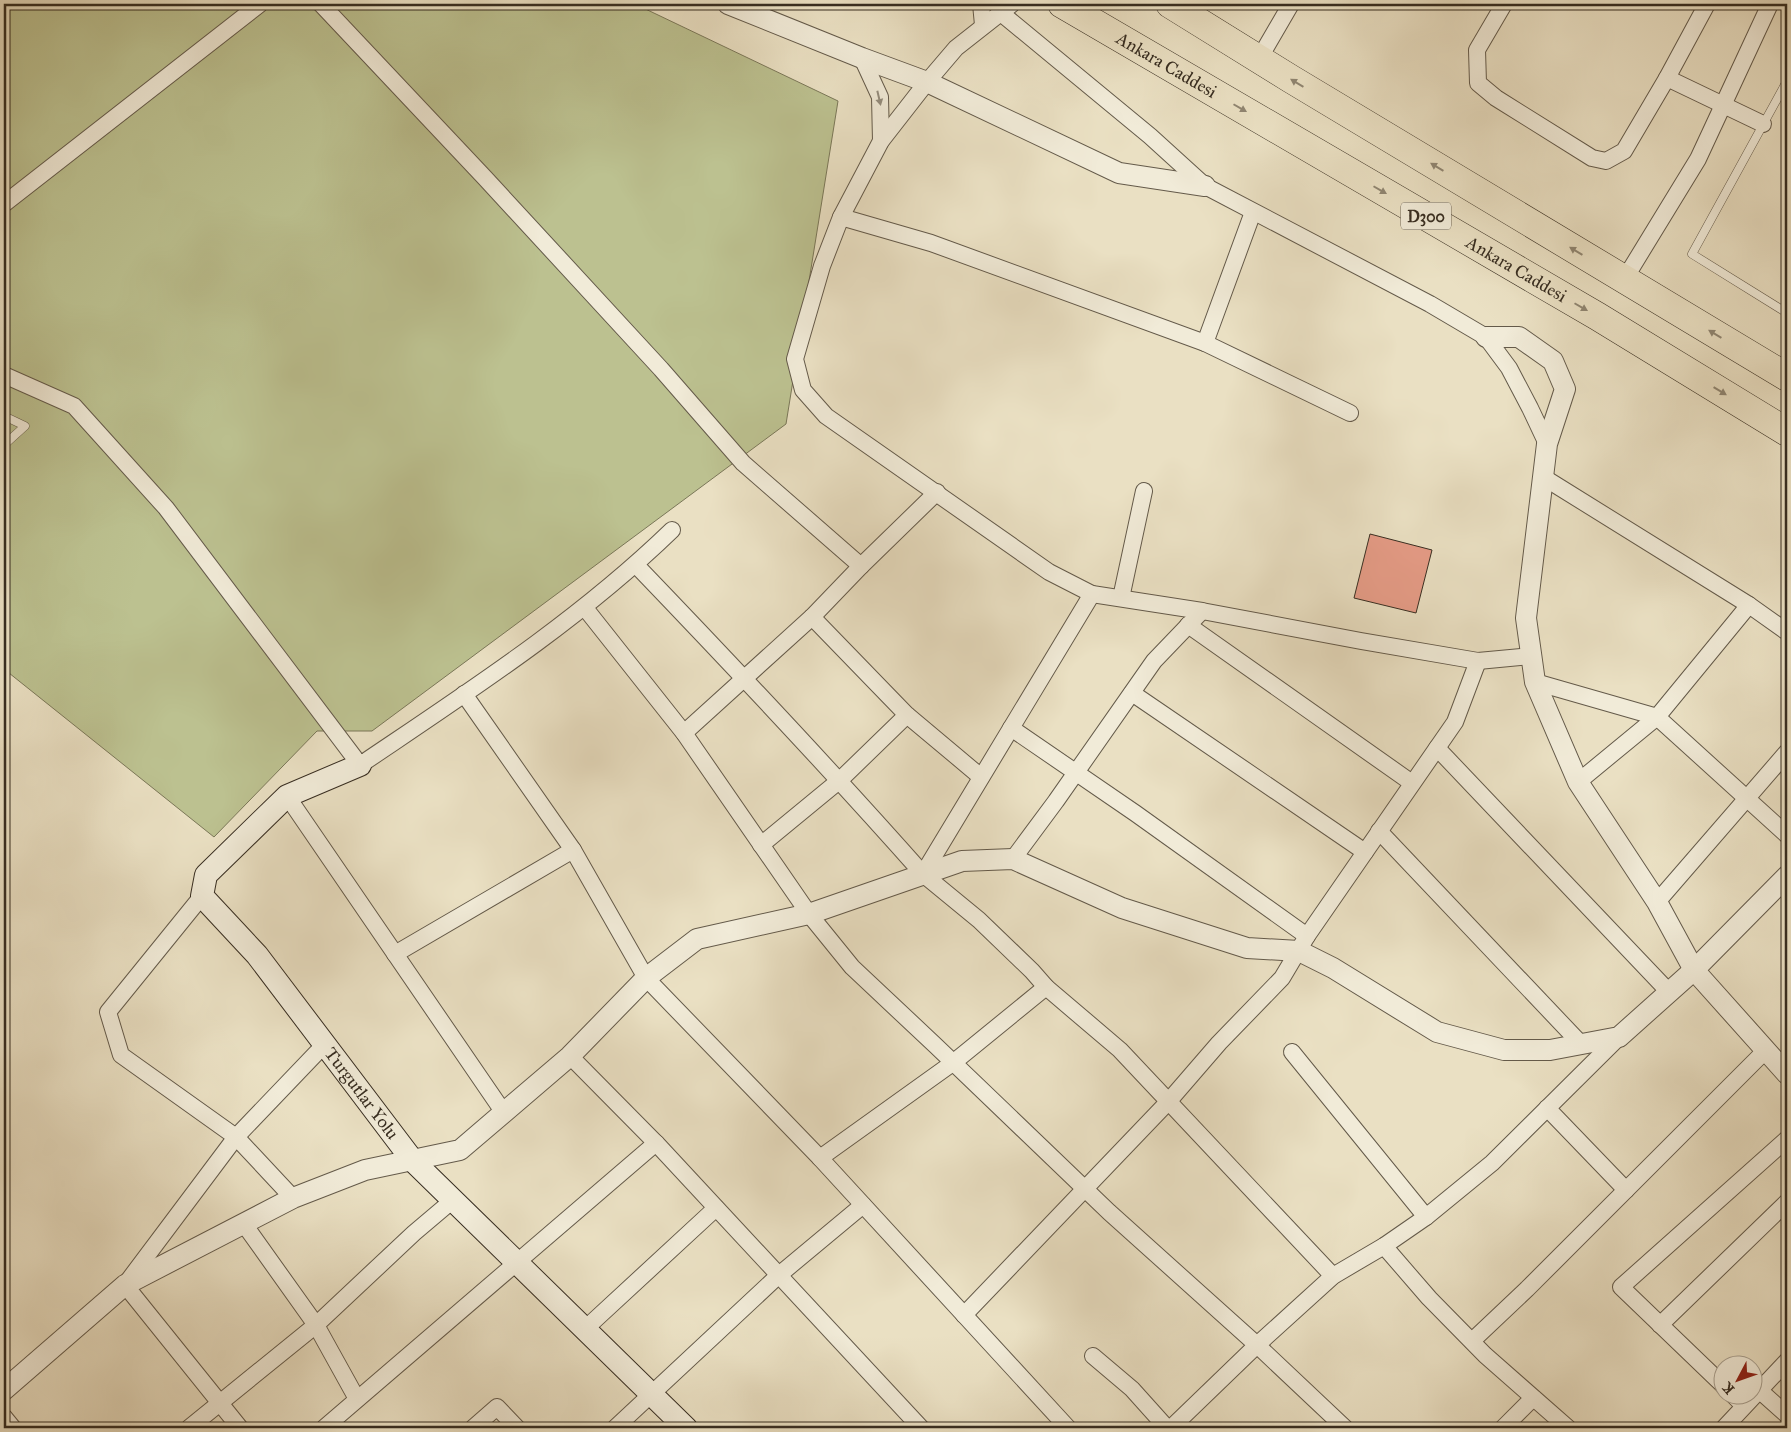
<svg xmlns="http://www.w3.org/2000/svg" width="1791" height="1432" viewBox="0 0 1791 1432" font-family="'IM FELL Great Primer',serif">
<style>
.green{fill:#bcc190;stroke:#7a7758}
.building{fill:#e69c87;stroke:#372d21}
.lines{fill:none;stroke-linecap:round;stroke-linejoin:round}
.service-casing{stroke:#645a4a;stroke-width:9}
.minor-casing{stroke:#645a4a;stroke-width:18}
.tertiary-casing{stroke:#645a4a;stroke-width:22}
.secondary-casing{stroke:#372d21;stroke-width:24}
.trunk-casing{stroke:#372d21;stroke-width:29}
.service{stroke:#f1ebd8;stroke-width:8}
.minor{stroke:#f1ebd8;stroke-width:16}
.tertiary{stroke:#f1ebd8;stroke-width:20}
.secondary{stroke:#f1ebd8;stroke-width:22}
.trunk{stroke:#eae0c3;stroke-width:28}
.oneway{fill:#908672}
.oneway2{fill:#948c7c}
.labels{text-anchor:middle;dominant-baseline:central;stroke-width:4;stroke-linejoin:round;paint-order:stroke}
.shield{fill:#f1ebd8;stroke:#6f6658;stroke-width:1}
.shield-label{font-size:16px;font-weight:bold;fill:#372d21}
.street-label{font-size:18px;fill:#372d21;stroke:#f1ebd8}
</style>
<rect width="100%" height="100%" fill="#eae0c3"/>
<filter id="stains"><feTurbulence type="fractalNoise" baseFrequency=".004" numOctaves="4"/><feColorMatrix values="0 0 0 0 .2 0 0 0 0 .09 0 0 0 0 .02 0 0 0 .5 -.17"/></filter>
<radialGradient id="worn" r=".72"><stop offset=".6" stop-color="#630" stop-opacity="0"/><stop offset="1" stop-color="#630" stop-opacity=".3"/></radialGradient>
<path class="green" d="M 4,4 L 635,4 L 838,101 L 786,424 L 372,731 L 317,731 L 214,837 L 4,669 Z"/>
<path class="building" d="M 1370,534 L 1432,550 L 1416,613 L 1354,598 Z"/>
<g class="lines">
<g class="service-casing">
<g id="service">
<path d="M 1787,81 L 1692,254 L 1787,313"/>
<path d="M 4,416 L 25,426 L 4,445"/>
</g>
</g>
<g class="minor-casing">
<g id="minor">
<path d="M 321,4 L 485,178 L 661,369 L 743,463 L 861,566"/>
<path d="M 981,4 L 983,25"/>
<path d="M 1012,4 L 956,48 L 927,82 L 881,141 L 841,217 L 822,266 L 795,359 L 803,390 L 826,416 L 1049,572 L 1092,594 L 1202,611 L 1361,641 L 1478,661 L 1531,656"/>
<path d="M 1504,4 L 1477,50 L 1478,83 L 1496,98 L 1592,158 L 1606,161 L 1624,151 L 1667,78 L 1707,4"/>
<path d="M 1001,13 L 1150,136 L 1205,186 L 1430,304 L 1486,337 L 1509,368 L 1530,408 L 1547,444"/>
<path d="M 862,58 L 880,97 L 881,141"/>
<path d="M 1259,59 L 1291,4"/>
<path d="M 1667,78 L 1763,124"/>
<path d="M 4,204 L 260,4"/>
<path d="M 841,217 L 931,243 L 1205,343 L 1350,413"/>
<path d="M 1624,280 L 1698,159 L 1770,4"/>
<path d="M 1205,343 L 1253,212"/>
<path d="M 4,375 L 74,406 L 166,508 L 360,765 C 468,692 578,621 672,530"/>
<path d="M 1543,477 L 1749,605 L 1787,632"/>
<path d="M 636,565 C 734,667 830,769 923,874"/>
<path d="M 1092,594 L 923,874 L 979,920 L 1032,971 L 1046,987 L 1120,1050 L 1333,1276"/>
<path d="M 1121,598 L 1144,491"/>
<path d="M 585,608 L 684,733 L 809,914 L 852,967 L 936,1046 L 1109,1212 L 1257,1345 L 1345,1428"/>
<path d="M 812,617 L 907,715 L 981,777"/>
<path d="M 1188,625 L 1412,783"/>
<path d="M 1535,682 L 1657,717 L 1787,835"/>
<path d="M 1132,693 L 1365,852"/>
<path d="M 464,694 L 573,850 L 646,978 L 820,1158 L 1068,1428"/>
<path d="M 1011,728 L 1135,813 L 1307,936"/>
<path d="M 684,733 L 812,617 L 861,566 L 937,492"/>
<path d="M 1437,748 L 1669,992"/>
<path d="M 1578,782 L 1657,717 L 1749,605"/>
<path d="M 287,796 L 504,1113"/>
<path d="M 1379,831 L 1581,1044"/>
<path d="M 761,845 L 840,780 L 907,715"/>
<path d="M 1013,859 L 1056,801 L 1154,661 L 1202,611"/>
<path d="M 202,896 L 108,1012 L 121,1055 L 236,1137 L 293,1198"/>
<path d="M 1657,902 L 1787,752"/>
<path d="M 395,954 L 573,850"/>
<path d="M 1292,1052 L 1426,1217"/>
<path d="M 570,1056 L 656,1143 L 921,1428"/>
<path d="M 1547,1108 L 1626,1190"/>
<path d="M 820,1158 L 954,1062 L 1046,987"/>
<path d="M 244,1224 L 316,1325 L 357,1399"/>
<path d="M 1384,1246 L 1429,1298 L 1485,1355 L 1568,1428"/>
<path d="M 964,1315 L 1168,1102 L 1219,1043 L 1282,978 L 1307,936 L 1455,722 L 1478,661"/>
<path d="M 1660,1325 L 1787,1202"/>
<path d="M 585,1329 L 716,1208"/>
<path d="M 1472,1341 L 1527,1289 L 1766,1050"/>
<path d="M 1093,1356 L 1132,1389 L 1167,1428"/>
<path d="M 1724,1386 L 1621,1287 L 1787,1139"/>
<path d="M 1759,1390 L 1787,1415"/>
<path d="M 1732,1394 L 1744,1406"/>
<path d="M 4,1417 L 13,1428"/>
<path d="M 189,1428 L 316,1325 L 414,1233 L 453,1200"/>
<path d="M 240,1428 L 125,1285 L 236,1137 L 325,1044"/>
<path d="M 324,1428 L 656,1143"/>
<path d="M 473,1428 L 497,1407 L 517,1428"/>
<path d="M 615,1428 L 779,1275 L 863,1205"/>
<path d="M 1171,1428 L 1257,1345 L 1333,1276 L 1384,1246 L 1426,1217 L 1492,1163 L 1619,1037"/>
<path d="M 1503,1428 L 1533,1398"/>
<path d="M 1724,1428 L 1787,1361"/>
</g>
</g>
<g class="tertiary-casing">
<g id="tertiary">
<path d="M 728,4 L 862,58 L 927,82 L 1119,173 L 1205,186"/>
<path d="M 1486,337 L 1519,337 L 1553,361 L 1565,389 L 1547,444 L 1526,618 L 1535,682 L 1578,782 L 1657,902 L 1694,970 L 1787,1074"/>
<path d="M 4,1390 L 125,1285 L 293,1198 L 365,1170 L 460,1150 L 570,1056 L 646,978 L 697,939 L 809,914 L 962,861 L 1013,859 L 1122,908 L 1247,948 L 1299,951 L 1333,968 L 1437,1032 L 1504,1050 L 1550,1050 L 1619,1037 L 1694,970 L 1787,876"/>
</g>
</g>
<g class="secondary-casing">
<g id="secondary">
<path id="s1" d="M 360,765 L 287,796 L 206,875 L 202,896 L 257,955 L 413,1161 L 686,1428"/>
</g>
</g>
<g class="trunk-casing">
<g id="trunk">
<path id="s2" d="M 1062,4 L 1597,316 L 1787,432"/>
<path d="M 1170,4 L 1291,79 L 1787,377"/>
</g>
</g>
<use href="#service" class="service"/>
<use href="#minor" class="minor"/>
<use href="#tertiary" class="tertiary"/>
<use href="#secondary" class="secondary"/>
<use href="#trunk" class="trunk"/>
</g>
<defs><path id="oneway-solid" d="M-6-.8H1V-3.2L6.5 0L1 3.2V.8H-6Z" transform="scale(1.25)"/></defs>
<g class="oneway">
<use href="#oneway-solid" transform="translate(1297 83) rotate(-149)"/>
<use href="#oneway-solid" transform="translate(1240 108) rotate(30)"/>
<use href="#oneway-solid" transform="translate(1437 167) rotate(-149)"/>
<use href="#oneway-solid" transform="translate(1380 190) rotate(30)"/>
<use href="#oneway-solid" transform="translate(1576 251) rotate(-149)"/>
<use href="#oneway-solid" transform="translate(1581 307) rotate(30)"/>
<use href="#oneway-solid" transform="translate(1715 334) rotate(-149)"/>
<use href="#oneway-solid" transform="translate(1720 391) rotate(31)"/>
</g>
<use class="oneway2" href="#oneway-solid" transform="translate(879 98) rotate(77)"/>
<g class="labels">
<rect class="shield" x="1401" y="202.5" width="50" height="27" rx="4"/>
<g class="shield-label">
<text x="1426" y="216">D300</text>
</g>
<g class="street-label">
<text stroke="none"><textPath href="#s2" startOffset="121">Ankara Caddesi</textPath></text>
<text stroke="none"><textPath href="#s2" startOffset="526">Ankara Caddesi</textPath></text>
<text stroke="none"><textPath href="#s1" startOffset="468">Turgutlar Yolu</textPath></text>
</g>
</g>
<rect width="1791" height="1432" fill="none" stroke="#eae0c3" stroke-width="20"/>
<rect x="5" y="5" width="1781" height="1422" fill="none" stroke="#372d21" stroke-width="2.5"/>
<rect x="10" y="10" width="1771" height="1412" fill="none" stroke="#372d21"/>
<g transform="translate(1738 1380) rotate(229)"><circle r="24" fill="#f1ebd8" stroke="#a79f8f"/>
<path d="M0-4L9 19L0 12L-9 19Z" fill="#8f2418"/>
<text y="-8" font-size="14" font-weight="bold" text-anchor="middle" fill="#372d21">K</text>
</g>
<rect width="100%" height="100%" filter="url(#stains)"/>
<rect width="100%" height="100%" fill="url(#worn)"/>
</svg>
